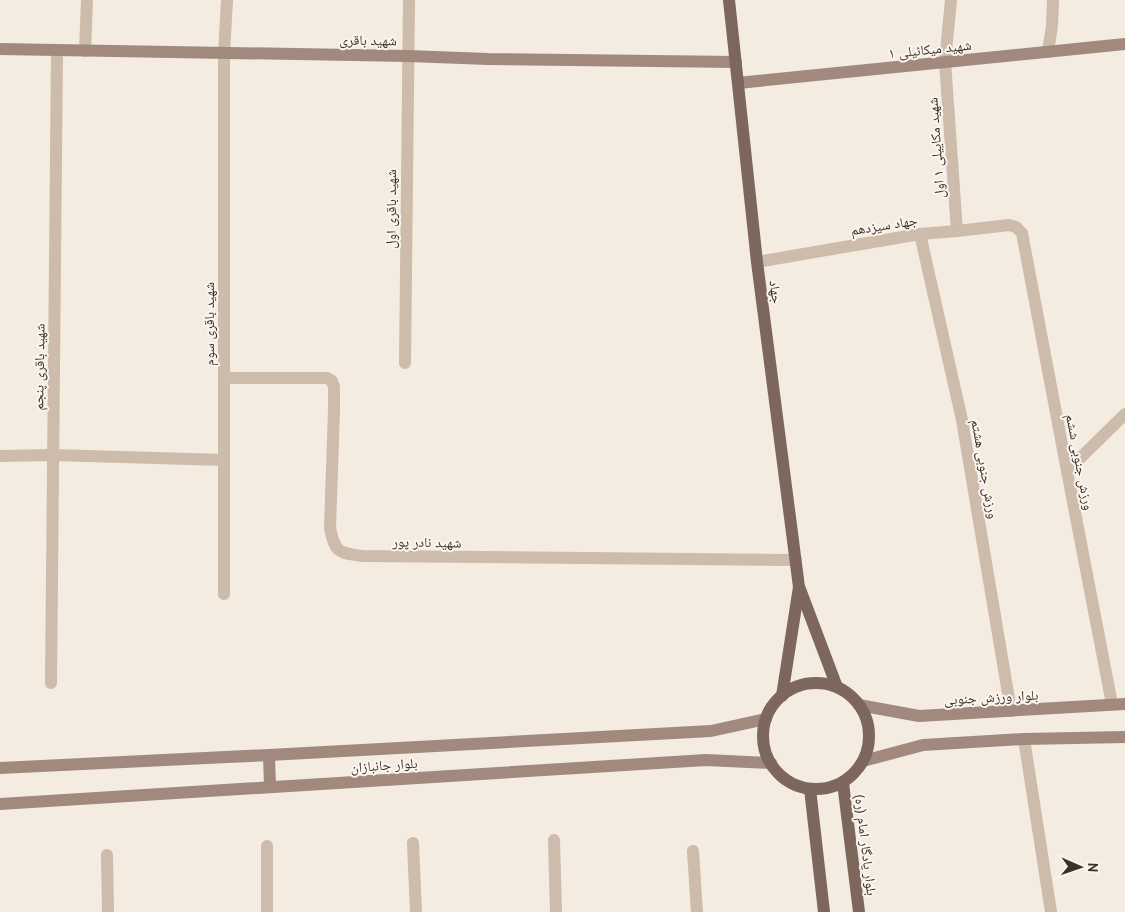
<svg xmlns="http://www.w3.org/2000/svg" width="1125" height="912" viewBox="0 0 1125 912" font-family="'PT Sans','Noto Naskh Arabic',sans-serif">
<style>
.lines{fill:none;stroke-linecap:round;stroke-linejoin:round}
.street{stroke:#cdbbac;stroke-width:12}
.secondary{stroke:#a18a7d;stroke-width:12}
.primary{stroke:#7d675c;stroke-width:12}
.labels{text-anchor:middle;dominant-baseline:central;stroke-width:4;stroke-linejoin:round;paint-order:stroke}
.street-label{font-size:14px;fill:#3b302b;stroke:#fbf5ee}
</style>
<rect width="100%" height="100%" fill="#f4ebe1"/>
<g class="lines">
<g class="street">
<path d="M 951,0 L 945,62 L 957,231"/>
<path d="M 85,51 L 87,0"/>
<path d="M 1048,52 L 1052,26 L 1053,0"/>
<path d="M 920,234 L 962,420 L 1011,711"/>
<path d="M 757,262 L 920,234 L 957,231 L 1009,225 L 1016,227 L 1022,233 L 1067,471 L 1112,704"/>
<path d="M 405,363 L 409,0"/>
<path d="M 224,378 L 327,378 L 332,381 L 334,387 L 334,410 L 330,528 C 335,552 338,553 362,556 L 796,560"/>
<path d="M 0,456 L 53,455 L 224,460"/>
<path d="M 1067,471 L 1125,414"/>
<path d="M 224,594 L 224,54 L 227,0"/>
<path d="M 51,683 L 57,51"/>
<path d="M 1024,739 L 1051,912"/>
<path d="M 554,840 L 556,912"/>
<path d="M 413,843 L 416,912"/>
<path d="M 693,851 L 697,912"/>
<path d="M 107,855 L 108,912"/>
<path d="M 267,912 L 267,846"/>
</g>
<g class="secondary">
<path d="M 0,49 L 408,56 L 488,59 L 736,62"/>
<path d="M 738,83 L 1125,44"/>
<path d="M 859,705 L 919,716 L 1125,704"/>
<path d="M 269,755 L 270,787"/>
<path d="M 863,761 L 923,745 L 1024,739 L 1125,737"/>
<path d="M 0,768 L 269,755 L 711,731 L 766,719"/>
<path d="M 0,804 L 706,760 L 771,763"/>
</g>
<g class="primary">
<path d="M 729,0 L 757,262 L 799,587 L 782,696"/>
<path d="M 800,589 L 837,687"/>
<circle cx="816" cy="736" r="53"/>
<path d="M 843,783 L 859,912"/>
<path d="M 810,789 L 824,912"/>
</g>
</g>
<g class="labels">
<g class="street-label">
<text transform="translate(368 40) rotate(1)">شهید باقری</text>
<text transform="translate(930 49) rotate(-6)">شهید میکائیلی ۱</text>
<text transform="translate(936 148) rotate(-94)">شهید مکاییلی ۱ اول</text>
<text transform="translate(391 209) rotate(-90)">شهید باقری اول</text>
<text transform="translate(884 225) rotate(-9)">جهاد سیزدهم</text>
<text transform="translate(776 292) rotate(83)">جهاد</text>
<text transform="translate(209 324) rotate(-90)">شهید باقری سوم</text>
<text transform="translate(39 367) rotate(-89)">شهید باقری پنجم</text>
<text transform="translate(1080 462) rotate(79)">ورزش جنوبی ششم</text>
<text transform="translate(985 469) rotate(80)">ورزش جنوبی هشتم</text>
<text transform="translate(427 542) rotate(1)">شهید نادر پور</text>
<text transform="translate(991 697) rotate(-3)">بلوار ورزش جنوبی</text>
<text transform="translate(384 765) rotate(-4)">بلوار جانبازان</text>
<text transform="translate(866 845) rotate(83)">بلوار یادگار امام (ره)</text>
</g>
</g>
<g transform="translate(1080 867) rotate(92)" stroke="#fbf5ee" stroke-width="4" paint-order="stroke">
<path d="M0-4L9 19L0 12L-9 19Z" fill="#3b302b"/>
<text y="-8" font-size="14" font-weight="bold" text-anchor="middle" fill="#3b302b">N</text>
</g>
</svg>
